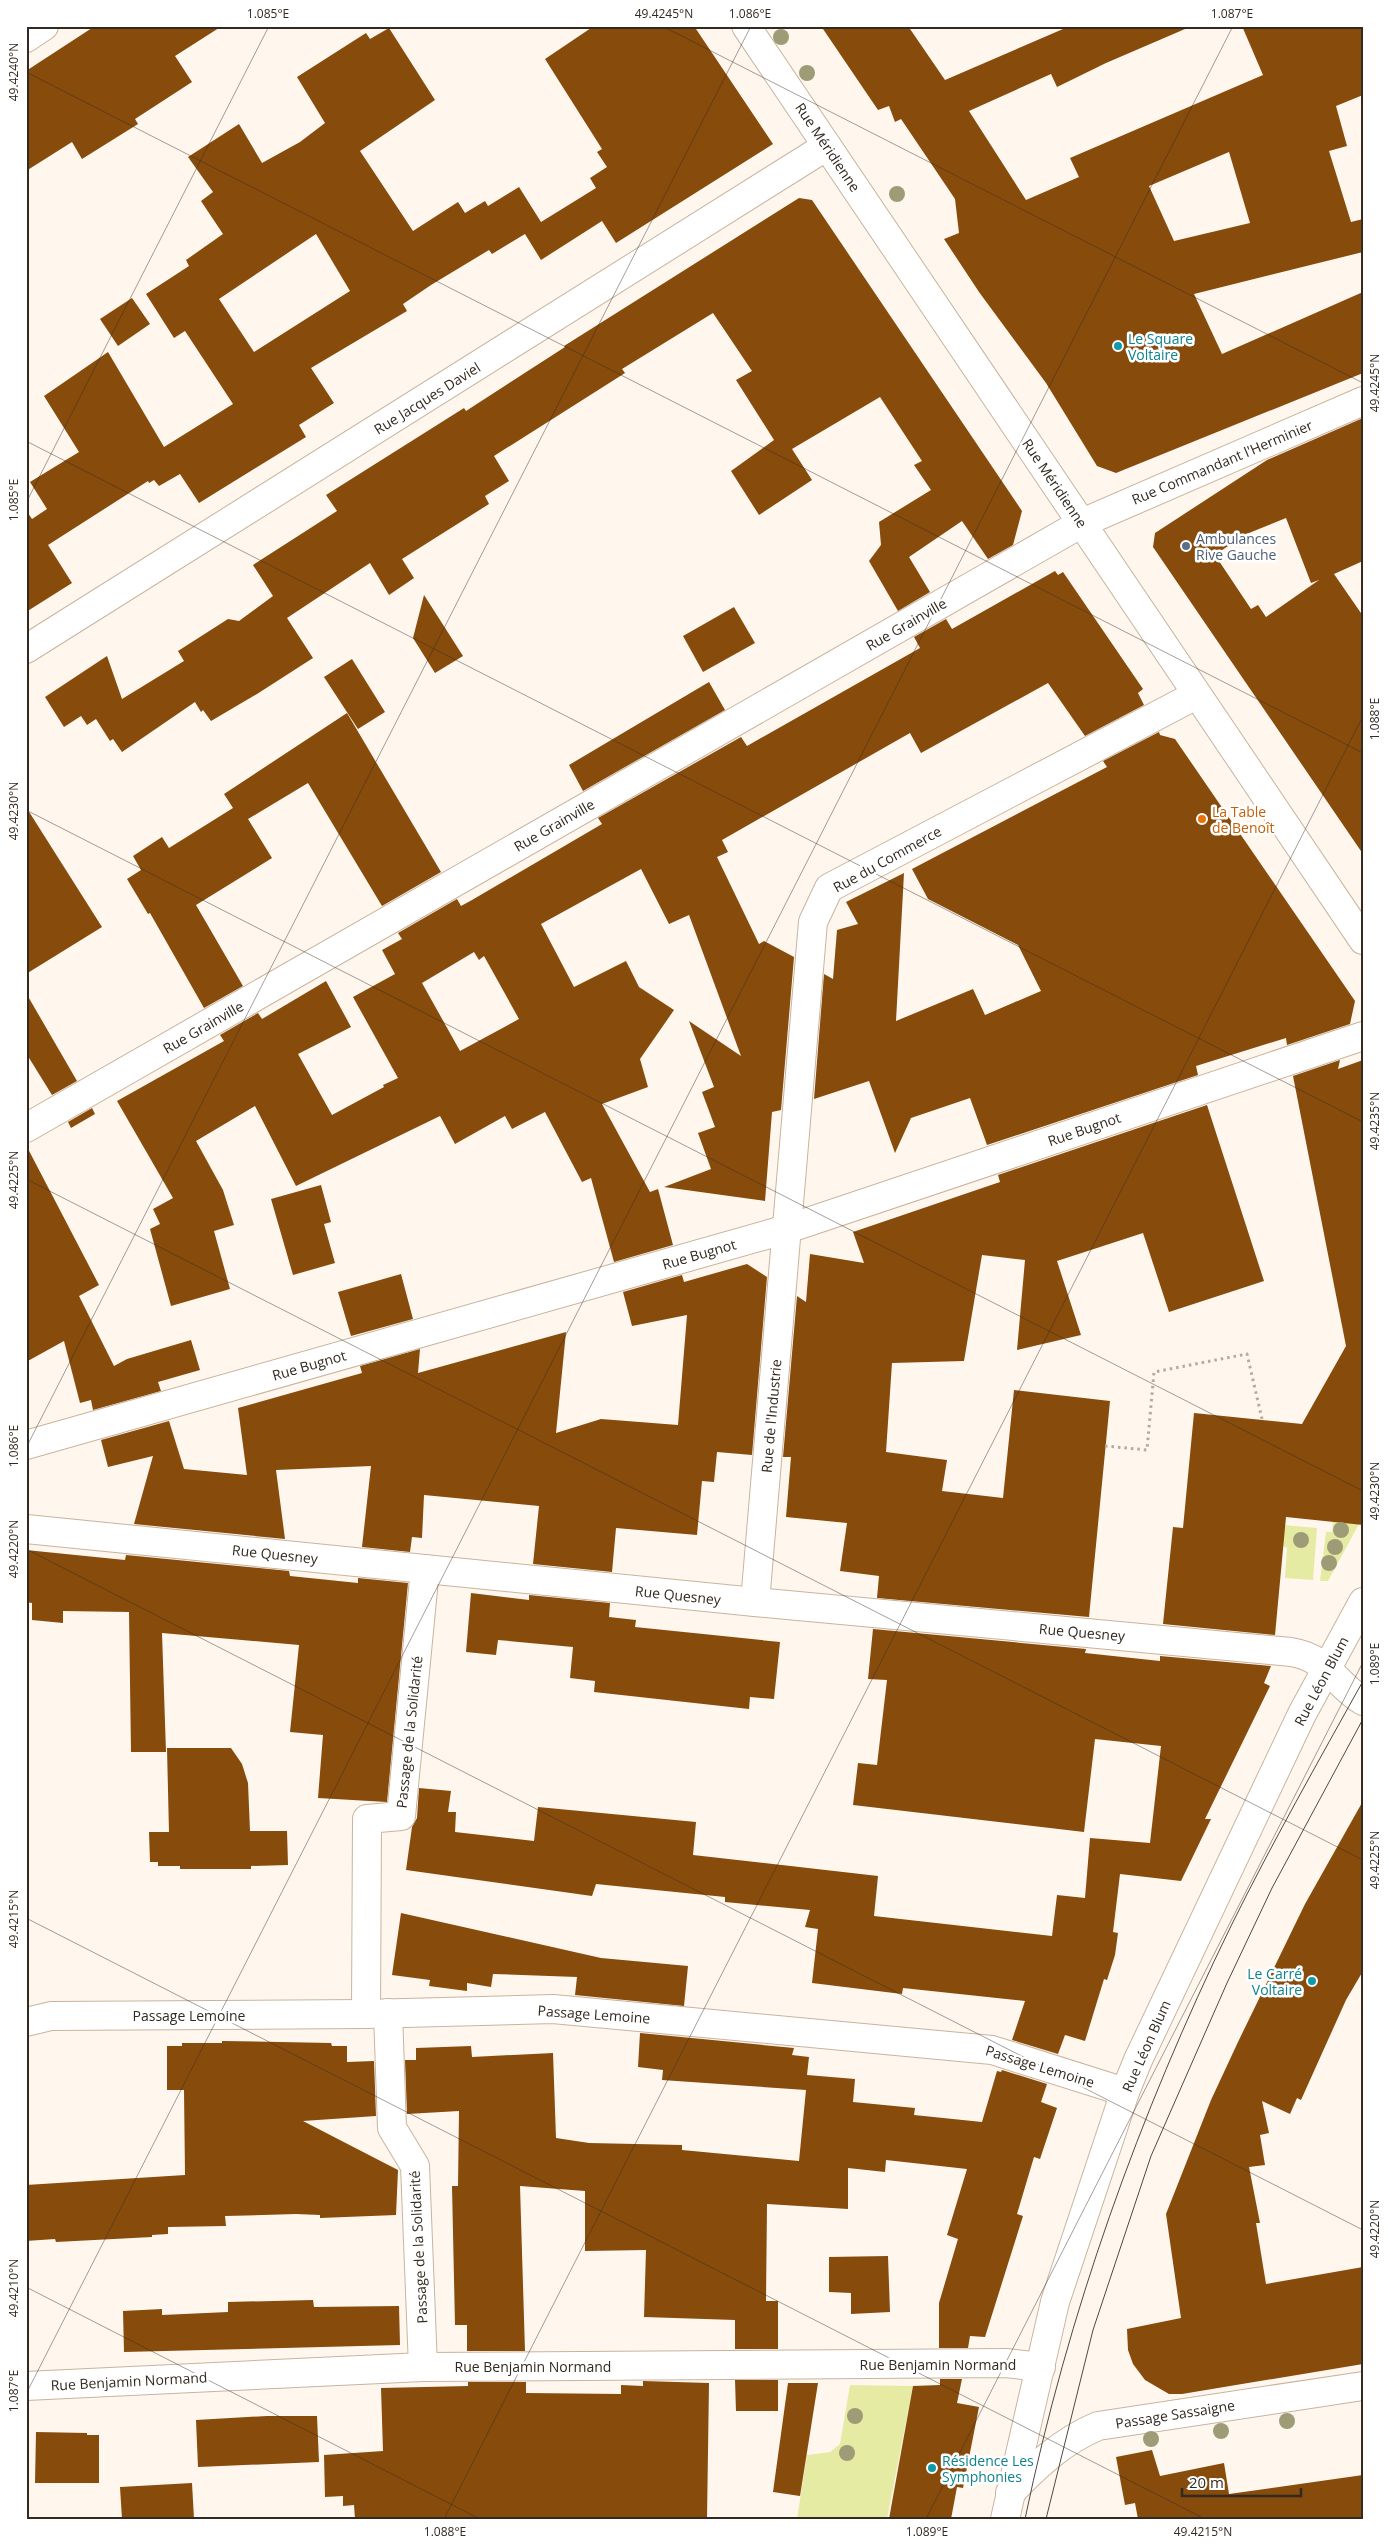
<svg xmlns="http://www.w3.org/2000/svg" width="1389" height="2545" viewBox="0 0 1389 2545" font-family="'Open Sans',sans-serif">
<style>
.green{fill:#e6eba4}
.building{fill:#874b0c;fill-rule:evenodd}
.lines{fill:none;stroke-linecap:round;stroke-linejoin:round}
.street-casing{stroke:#c8b49e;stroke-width:30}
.secondary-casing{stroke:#c8b49e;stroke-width:30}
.path{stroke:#b3aaa1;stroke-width:3;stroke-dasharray:2.5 4;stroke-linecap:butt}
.street{stroke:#fff;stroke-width:28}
.secondary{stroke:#fff;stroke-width:28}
.tram{stroke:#51483f;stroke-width:1}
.tree{fill:#9e9c76}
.ticks{fill:none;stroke:#322a21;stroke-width:1;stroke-opacity:0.45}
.culture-dot{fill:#0f9aa8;stroke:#fff;stroke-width:2}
.service-dot{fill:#5c6f8a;stroke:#fff;stroke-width:2}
.food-dot{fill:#e8710a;stroke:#fff;stroke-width:2}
.labels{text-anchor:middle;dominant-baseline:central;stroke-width:5;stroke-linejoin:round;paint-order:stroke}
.street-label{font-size:14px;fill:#322a21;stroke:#fff}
.culture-label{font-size:14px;fill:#0d838f;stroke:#fff;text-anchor:start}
.service-label{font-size:14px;fill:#4e5e75;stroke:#fff;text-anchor:start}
.food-label{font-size:14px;fill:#c56008;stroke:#fff;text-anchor:start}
.neatline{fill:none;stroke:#322a21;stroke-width:2}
.ticks-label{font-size:12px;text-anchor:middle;fill:#322a21}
</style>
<rect width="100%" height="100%" fill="#fff6ed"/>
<g class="green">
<path d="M 1333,1522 L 1360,1522 L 1328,1581 L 1320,1581 L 1326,1532 L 1332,1532 Z"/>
<path d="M 1272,1524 L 1317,1528 L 1313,1580 L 1285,1578 L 1287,1547 L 1268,1546 Z"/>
<path d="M 850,2385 L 913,2386 L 887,2519 L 797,2519 L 807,2455 L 830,2452 L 840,2444 Z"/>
</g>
<g class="building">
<path d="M 95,26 L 222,26 L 175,56 L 192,82 L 135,119 L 138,124 L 82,159 L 72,142 L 26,171 L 26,71 Z"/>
<path d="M 594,26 L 694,26 L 773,144 L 616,243 L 602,221 L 541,260 L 525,234 L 492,254 L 489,250 L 431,285 L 403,304 L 407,311 L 311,368 L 334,403 L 299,425 L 306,437 L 199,503 L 180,474 L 159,486 L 154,480 L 149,483 L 148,481 L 48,545 L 72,583 L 26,612 L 26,510 L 32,519 L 47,509 L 30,482 L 79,452 L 44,396 L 108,352 L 164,447 L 233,404 L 185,331 L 174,338 L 146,294 L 189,266 L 186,260 L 223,234 L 201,201 L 213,192 L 188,157 L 239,124 L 262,163 L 300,142 L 325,123 L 297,77 L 366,33 L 370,39 L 389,28 L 435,100 L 360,151 L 413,231 L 458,202 L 465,213 L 485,201 L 488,206 L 519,187 L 541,222 L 596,188 L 590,178 L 607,167 L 597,152 L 602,149 L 545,59 ZM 316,234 L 350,291 L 254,352 L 219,299 Z"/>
<path d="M 821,26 L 908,26 L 945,80 L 1070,26 L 1192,26 L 1106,63 L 1057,87 L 1051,74 L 969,111 L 1026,200 L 1079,177 L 1070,158 L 1263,75 L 1242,26 L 1363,26 L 1363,95 L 1336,106 L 1347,146 L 1329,151 L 1351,222 L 1363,219 L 1363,252 L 1194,294 L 1222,354 L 1363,292 L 1363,373 L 1116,473 L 1097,466 L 1046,383 L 979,292 L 944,239 L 959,233 L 955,199 L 901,119 L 895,122 L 889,106 L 878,110 ZM 1229,152 L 1250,223 L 1174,241 L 1149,186 Z"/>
<path d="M 799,198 L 812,200 L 1022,511 L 1013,545 L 988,559 L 962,521 L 909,557 L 930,592 L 898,611 L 869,561 L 881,545 L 879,522 L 931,490 L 914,465 L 922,461 L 880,397 L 792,449 L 812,480 L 759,515 L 731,471 L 774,440 L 736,380 L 752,371 L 713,313 L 622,369 L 625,373 L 494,456 L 509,481 L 485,496 L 489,504 L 402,559 L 414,578 L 389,595 L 370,563 L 287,618 L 313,658 L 257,694 L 211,721 L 203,710 L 201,712 L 195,702 L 122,752 L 113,739 L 110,741 L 96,719 L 87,725 L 81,716 L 64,727 L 45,697 L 107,656 L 122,699 L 184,661 L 178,651 L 228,619 L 239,621 L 273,596 L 253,565 L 337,511 L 326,495 L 464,408 L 466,411 L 565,347 L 564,346 Z"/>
<path d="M 132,298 L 150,324 L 118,346 L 100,319 Z"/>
<path d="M 1363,418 L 1363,561 L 1334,574 L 1363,616 L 1363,854 L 1153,547 L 1155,533 L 1267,460 ZM 1286,518 L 1311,583 L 1319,580 L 1266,617 L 1258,605 L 1251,609 L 1215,555 L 1244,535 Z"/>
<path d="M 1055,571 L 1058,575 L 1063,572 L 1143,689 L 1138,693 L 1144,705 L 1085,736 L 1048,683 L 921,753 L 910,733 L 722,840 L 728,852 L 717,857 L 759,944 L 764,941 L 794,957 L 781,1110 L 772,1112 L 765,1201 L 664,1187 L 711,1169 L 698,1133 L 715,1127 L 702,1092 L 714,1087 L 689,1021 L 741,1056 L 689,915 L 669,924 L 641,869 L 541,924 L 574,987 L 626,961 L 639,987 L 674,1010 L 640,1059 L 648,1087 L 602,1104 L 650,1192 L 658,1189 L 673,1245 L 614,1262 L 591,1178 L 582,1182 L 545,1112 L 512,1129 L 505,1116 L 455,1144 L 440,1116 L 296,1186 L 255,1106 L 196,1141 L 223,1190 L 234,1225 L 214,1231 L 230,1289 L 171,1306 L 150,1229 L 160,1224 L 153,1209 L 173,1198 L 117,1101 L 224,1041 L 220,1035 L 258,1013 L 262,1019 L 326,981 L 351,1027 L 298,1054 L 332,1115 L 384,1087 L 383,1085 L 398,1078 L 353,997 L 395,974 L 382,950 L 402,939 L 398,933 L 457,899 L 461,906 L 472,900 L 602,824 L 598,818 L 741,737 L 747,746 L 920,648 L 914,637 L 946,619 L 952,629 ZM 474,952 L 479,960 L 484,956 L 519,1019 L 460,1051 L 422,983 Z"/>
<path d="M 424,595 L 463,656 L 435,673 L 413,638 Z"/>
<path d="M 734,607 L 755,643 L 703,672 L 683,636 Z"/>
<path d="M 352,659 L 385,712 L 358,729 L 324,677 Z"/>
<path d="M 709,682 L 725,710 L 583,791 L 569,765 Z"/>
<path d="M 347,713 L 441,872 L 382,906 L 308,783 L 248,819 L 272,858 L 196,905 L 243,986 L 204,1008 L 150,913 L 148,914 L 127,879 L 141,870 L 133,856 L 162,837 L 169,848 L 233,808 L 224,794 Z"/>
<path d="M 1159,732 L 1160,735 L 1175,739 L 1355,1001 L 1350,1024 L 1287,1045 L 1286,1038 L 1196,1066 L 1198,1075 L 987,1145 L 970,1098 L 911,1118 L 895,1153 L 869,1081 L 814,1099 L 824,974 L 833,979 L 837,930 L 858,924 L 846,902 L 904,873 L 896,1021 L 973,989 L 985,1015 L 1041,991 L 1018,945 L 928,899 L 912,869 L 1107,767 L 1103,761 Z"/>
<path d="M 26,807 L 102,927 L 26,974 Z"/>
<path d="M 26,993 L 77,1081 L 52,1095 L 26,1053 Z"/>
<path d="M 1340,1060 L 1338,1069 L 1363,1060 L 1363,1525 L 1286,1517 L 1275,1635 L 1163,1624 L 1173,1527 L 1183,1528 L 1194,1413 L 1302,1424 L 1346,1346 L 1293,1076 Z"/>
<path d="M 1207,1105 L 1264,1281 L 1169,1312 L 1143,1233 L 1057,1261 L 1081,1335 L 1017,1350 L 1025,1260 L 982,1255 L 964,1361 L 892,1363 L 886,1452 L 947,1460 L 942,1491 L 1003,1498 L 1014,1390 L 1110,1401 L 1089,1617 L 877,1598 L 879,1576 L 840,1571 L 847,1523 L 786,1517 L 791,1457 L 783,1457 L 797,1296 L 806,1302 L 810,1254 L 864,1263 L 853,1232 L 1000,1182 L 998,1175 Z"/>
<path d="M 92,1108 L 95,1114 L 71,1128 L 68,1122 Z"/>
<path d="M 26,1145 L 99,1285 L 79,1296 L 114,1366 L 127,1359 L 191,1340 L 200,1370 L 158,1382 L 161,1391 L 93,1410 L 91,1400 L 80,1403 L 64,1341 L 26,1362 Z"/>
<path d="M 321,1185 L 331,1222 L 324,1224 L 335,1263 L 293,1275 L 271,1199 Z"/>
<path d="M 747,1264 L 767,1277 L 752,1455 L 717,1452 L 714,1482 L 702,1481 L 697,1535 L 616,1528 L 612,1572 L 533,1564 L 539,1506 L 424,1495 L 422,1538 L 412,1537 L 410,1552 L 362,1547 L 371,1466 L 276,1470 L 285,1539 L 134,1524 L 153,1456 L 108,1467 L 101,1440 L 169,1421 L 184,1469 L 247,1475 L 238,1408 L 362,1373 L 360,1366 L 420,1349 L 418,1373 L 566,1332 L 556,1433 L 601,1419 L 678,1425 L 687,1315 L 632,1326 L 623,1292 L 682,1275 L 684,1282 Z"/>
<path d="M 401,1274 L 413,1319 L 351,1336 L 338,1292 Z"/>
<path d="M 26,1550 L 125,1560 L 126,1555 L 289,1571 L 290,1576 L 358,1583 L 358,1578 L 408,1583 L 387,1802 L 318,1798 L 323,1735 L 290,1732 L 299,1645 L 162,1633 L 166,1752 L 131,1752 L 129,1612 L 63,1611 L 63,1623 L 32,1620 L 32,1603 L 26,1602 Z"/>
<path d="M 471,1593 L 529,1600 L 529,1595 L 610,1603 L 609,1617 L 636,1620 L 635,1627 L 780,1642 L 774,1699 L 750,1697 L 749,1709 L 594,1692 L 595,1681 L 570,1678 L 573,1647 L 498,1640 L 496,1655 L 466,1652 Z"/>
<path d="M 873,1629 L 1086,1649 L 1085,1653 L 1160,1661 L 1160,1656 L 1271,1666 L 1264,1683 L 1270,1686 L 1205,1819 L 1211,1819 L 1181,1881 L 1120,1874 L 1113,1932 L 1118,1933 L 1115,1955 L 1107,1980 L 1104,1979 L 1085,2041 L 1065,2035 L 1058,2054 L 1012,2040 L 1025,2001 L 903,1988 L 902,1994 L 812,1983 L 818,1929 L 805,1927 L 810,1910 L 725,1902 L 725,1897 L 596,1884 L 592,1896 L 406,1870 L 412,1827 L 417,1818 L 419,1788 L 451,1791 L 448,1812 L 456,1812 L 455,1832 L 534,1841 L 538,1807 L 696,1822 L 693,1855 L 878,1876 L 874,1916 L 1052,1936 L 1057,1895 L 1085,1898 L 1090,1838 L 1150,1843 L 1161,1746 L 1095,1739 L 1084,1832 L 853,1805 L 858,1763 L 877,1765 L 887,1680 L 868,1679 Z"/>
<path d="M 167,1748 L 231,1748 L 242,1764 L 248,1783 L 250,1831 L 287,1831 L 288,1865 L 251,1866 L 251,1869 L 180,1869 L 180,1866 L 158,1866 L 158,1862 L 150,1862 L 149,1832 L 169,1832 Z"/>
<path d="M 1363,1801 L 1363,1971 L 1346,2000 L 1301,2100 L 1297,2098 L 1290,2114 L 1262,2101 L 1269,2133 L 1260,2135 L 1265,2165 L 1249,2167 L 1260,2223 L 1256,2223 L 1266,2284 L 1363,2267 L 1363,2364 L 1182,2394 L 1169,2394 L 1145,2380 L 1133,2364 L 1128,2350 L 1127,2329 L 1181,2318 L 1166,2214 L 1211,2100 L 1238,2042 L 1305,1904 Z"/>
<path d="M 401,1913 L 601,1958 L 688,1966 L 684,2006 L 575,1995 L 577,1977 L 493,1974 L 491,1987 L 467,1983 L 467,1991 L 429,1986 L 430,1980 L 392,1975 Z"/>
<path d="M 640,2033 L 794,2048 L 792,2055 L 809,2057 L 807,2075 L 855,2079 L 853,2102 L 915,2108 L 914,2115 L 982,2122 L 997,2071 L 1001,2072 L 1002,2070 L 1047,2084 L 1041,2102 L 1057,2108 L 1040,2159 L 1034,2157 L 1017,2214 L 1023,2216 L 985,2337 L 970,2336 L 968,2348 L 939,2348 L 939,2303 L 958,2239 L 947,2235 L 967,2169 L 886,2160 L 885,2172 L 848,2168 L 848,2209 L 767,2204 L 766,2301 L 778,2301 L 778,2349 L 735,2349 L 735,2320 L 644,2317 L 646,2250 L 585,2251 L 585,2191 L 520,2186 L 525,2351 L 467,2351 L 467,2325 L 455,2325 L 452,2186 L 458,2186 L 459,2111 L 407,2114 L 405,2060 L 416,2060 L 416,2048 L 471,2046 L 472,2057 L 553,2053 L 556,2138 L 589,2143 L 682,2145 L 682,2150 L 799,2161 L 806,2090 L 662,2080 L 663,2070 L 638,2067 Z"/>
<path d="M 222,2041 L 331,2043 L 332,2046 L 347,2046 L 347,2062 L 374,2061 L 376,2116 L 303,2121 L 398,2170 L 396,2215 L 320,2218 L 320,2215 L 296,2214 L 225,2216 L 226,2226 L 168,2227 L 168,2234 L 152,2235 L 152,2237 L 56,2242 L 55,2239 L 26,2241 L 26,2185 L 185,2175 L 184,2090 L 167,2090 L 167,2046 L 182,2046 L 182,2043 L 222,2043 Z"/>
<path d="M 888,2256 L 890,2312 L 851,2314 L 851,2293 L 829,2292 L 829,2257 Z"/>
<path d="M 313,2300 L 314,2307 L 399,2306 L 400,2345 L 124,2352 L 123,2311 L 162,2309 L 162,2315 L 228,2312 L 228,2302 Z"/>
<path d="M 940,2379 L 962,2379 L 957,2403 L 979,2407 L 963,2488 L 957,2487 L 951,2519 L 889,2519 L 913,2386 L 940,2385 Z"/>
<path d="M 735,2380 L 778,2380 L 778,2411 L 736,2411 Z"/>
<path d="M 643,2381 L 709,2383 L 707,2519 L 355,2519 L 354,2505 L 343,2506 L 343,2496 L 325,2497 L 324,2455 L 383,2451 L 381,2388 L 468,2386 L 468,2382 L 526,2382 L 526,2393 L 621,2394 L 621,2385 L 643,2386 Z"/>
<path d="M 788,2383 L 818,2383 L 800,2496 L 773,2492 Z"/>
<path d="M 267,2416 L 317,2416 L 319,2462 L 198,2467 L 196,2420 Z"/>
<path d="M 36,2432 L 87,2433 L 87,2435 L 99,2435 L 99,2483 L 35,2483 Z"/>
<path d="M 1152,2450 L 1160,2476 L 1224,2463 L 1229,2494 L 1363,2475 L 1363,2519 L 1138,2519 L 1135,2503 L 1125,2505 L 1116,2457 Z"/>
<path d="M 192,2483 L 194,2519 L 122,2519 L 120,2487 Z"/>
</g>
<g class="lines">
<g class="street-casing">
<g id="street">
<path d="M 746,26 L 1363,940"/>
<path d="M 26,38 L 44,26"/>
<path d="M 26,649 L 827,146"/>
<path d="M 26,1128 L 1082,523 L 1363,401"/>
<path d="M 26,1445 L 787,1229 L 1363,1036"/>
<path d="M 26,1529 L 755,1602 L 1291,1652 C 1328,1658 1335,1684 1363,1701"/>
<path d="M 755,1602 L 813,922 L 829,888 L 1196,695"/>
<path d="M 388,2013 L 392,2128 L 415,2166 L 423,2367"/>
<path d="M 366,2014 L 367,1819 L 401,1816 L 425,1569"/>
<path d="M 26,2022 L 51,2016 L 366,2014 L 553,2009 L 992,2050 L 1125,2092"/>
<path d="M 26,2386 L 423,2367 L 1006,2363 L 1041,2367"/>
<path d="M 1010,2493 C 1036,2466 1062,2441 1098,2426 L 1363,2386"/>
</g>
</g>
<g class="secondary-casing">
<path id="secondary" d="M 1005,2519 L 1055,2302 L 1125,2092 L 1138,2060 L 1302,1714 L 1363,1602"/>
</g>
<path class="path" d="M 1105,1446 L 1147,1450 L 1154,1372 L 1247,1354 L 1262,1419"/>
<use href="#street" class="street"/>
<use href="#secondary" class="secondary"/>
<g class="tram">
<path d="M 1025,2519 C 1068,2313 1139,2115 1231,1926 C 1272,1843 1318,1762 1363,1681"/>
<path d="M 1046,2519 L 1093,2330 L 1151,2156 L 1227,1983 L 1272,1888 L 1363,1719"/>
</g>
</g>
<g class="tree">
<circle cx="781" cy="37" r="8"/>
<circle cx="807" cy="73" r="8"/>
<circle cx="897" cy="194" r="8"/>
<circle cx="1341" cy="1530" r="8"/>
<circle cx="1301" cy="1540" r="8"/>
<circle cx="1335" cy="1547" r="8"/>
<circle cx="1329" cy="1563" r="8"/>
<circle cx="855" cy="2416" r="8"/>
<circle cx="1287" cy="2421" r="8"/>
<circle cx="1221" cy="2431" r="8"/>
<circle cx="1151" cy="2439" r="8"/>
<circle cx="847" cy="2453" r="8"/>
</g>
<path class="ticks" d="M 662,26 L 1363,383M 26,72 L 1363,753M 26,441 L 1363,1122M 26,503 L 269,26M 26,810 L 1363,1491M 26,1179 L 1363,1860M 26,1448 L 751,26M 26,1549 L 1363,2230M 26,1918 L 1205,2519M 26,2287 L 480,2519M 26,2394 L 1233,26M 444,2519 L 1363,716M 926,2519 L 1363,1662"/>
<g class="culture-dot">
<circle cx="1118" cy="346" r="5"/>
<circle cx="1312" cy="1981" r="5"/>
<circle cx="932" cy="2468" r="5"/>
</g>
<circle class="service-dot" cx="1186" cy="546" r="5"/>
<circle class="food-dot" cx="1202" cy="819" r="5"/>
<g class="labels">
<g class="street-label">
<text transform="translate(828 147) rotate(56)">Rue Méridienne</text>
<text transform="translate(427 398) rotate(-32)">Rue Jacques Daviel</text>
<text transform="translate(1222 462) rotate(-23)">Rue Commandant l'Herminier</text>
<text transform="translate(1055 483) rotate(56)">Rue Méridienne</text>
<text transform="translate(906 624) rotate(-30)">Rue Grainville</text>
<text transform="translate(554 825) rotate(-30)">Rue Grainville</text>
<text transform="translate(887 859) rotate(-29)">Rue du Commerce</text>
<text transform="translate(203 1027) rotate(-30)">Rue Grainville</text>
<text transform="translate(1084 1129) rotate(-19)">Rue Bugnot</text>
<text transform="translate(699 1254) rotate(-16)">Rue Bugnot</text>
<text transform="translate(309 1365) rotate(-16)">Rue Bugnot</text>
<text transform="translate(771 1416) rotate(-85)">Rue de l'Industrie</text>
<text transform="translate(275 1554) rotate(6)">Rue Quesney</text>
<text transform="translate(678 1595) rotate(6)">Rue Quesney</text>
<text transform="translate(1082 1632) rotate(5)">Rue Quesney</text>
<text transform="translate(1321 1681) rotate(-62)">Rue Léon Blum</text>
<text transform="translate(409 1732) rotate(-84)">Passage de la Solidarité</text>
<text transform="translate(594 2014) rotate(4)">Passage Lemoine</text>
<text x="189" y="2015">Passage Lemoine</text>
<text transform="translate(1146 2046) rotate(-66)">Rue Léon Blum</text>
<text transform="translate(1040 2066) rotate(17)">Passage Lemoine</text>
<text transform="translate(418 2247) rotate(-93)">Passage de la Solidarité</text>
<text x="938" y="2364">Rue Benjamin Normand</text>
<text x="533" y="2366">Rue Benjamin Normand</text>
<text transform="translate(129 2381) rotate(-3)">Rue Benjamin Normand</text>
<text transform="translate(1175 2414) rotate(-9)">Passage Sassaigne</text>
</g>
<g class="culture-label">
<text x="1128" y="338">Le Square<tspan x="1128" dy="16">Voltaire</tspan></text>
<text x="1302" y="1973" text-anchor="end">Le Carré<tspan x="1302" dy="16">Voltaire</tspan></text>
<text x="942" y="2460">Résidence Les<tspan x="942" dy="16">Symphonies</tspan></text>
</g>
<g class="service-label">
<text x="1196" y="538">Ambulances<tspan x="1196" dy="16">Rive Gauche</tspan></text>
</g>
<g class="food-label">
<text x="1212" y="811">La Table<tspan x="1212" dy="16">de Benoît</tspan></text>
</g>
</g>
<rect width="1389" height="2545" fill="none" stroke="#ffffff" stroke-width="55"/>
<path d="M1182 2488v8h119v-8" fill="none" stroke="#322a21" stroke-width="2.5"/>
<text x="1189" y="2488" font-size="15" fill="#322a21" stroke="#ffffff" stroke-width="4" paint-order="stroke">20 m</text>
<rect x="28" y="28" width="1334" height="2490" class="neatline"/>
<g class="ticks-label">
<text x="268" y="18">1.085°E</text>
<text x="664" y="18">49.4245°N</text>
<text x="750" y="18">1.086°E</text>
<text x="1232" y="18">1.087°E</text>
<text transform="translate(14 72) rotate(-90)" y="4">49.4240°N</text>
<text transform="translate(1375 383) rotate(-90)" y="4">49.4245°N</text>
<text transform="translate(14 500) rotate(-90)" y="4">1.085°E</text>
<text transform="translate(1375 719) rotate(-90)" y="4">1.088°E</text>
<text transform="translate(14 811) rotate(-90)" y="4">49.4230°N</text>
<text transform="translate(1375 1121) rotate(-90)" y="4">49.4235°N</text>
<text transform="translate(14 1180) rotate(-90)" y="4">49.4225°N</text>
<text transform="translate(14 1446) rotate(-90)" y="4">1.086°E</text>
<text transform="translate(1375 1491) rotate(-90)" y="4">49.4230°N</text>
<text transform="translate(14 1549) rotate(-90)" y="4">49.4220°N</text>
<text transform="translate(1375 1664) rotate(-90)" y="4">1.089°E</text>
<text transform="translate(1375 1860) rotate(-90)" y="4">49.4225°N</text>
<text transform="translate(14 1919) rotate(-90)" y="4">49.4215°N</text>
<text transform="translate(1375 2229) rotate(-90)" y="4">49.4220°N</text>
<text transform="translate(14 2288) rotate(-90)" y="4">49.4210°N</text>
<text transform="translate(14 2391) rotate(-90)" y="4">1.087°E</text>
<text x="445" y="2536">1.088°E</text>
<text x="927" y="2536">1.089°E</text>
<text x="1203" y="2536">49.4215°N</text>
</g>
</svg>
